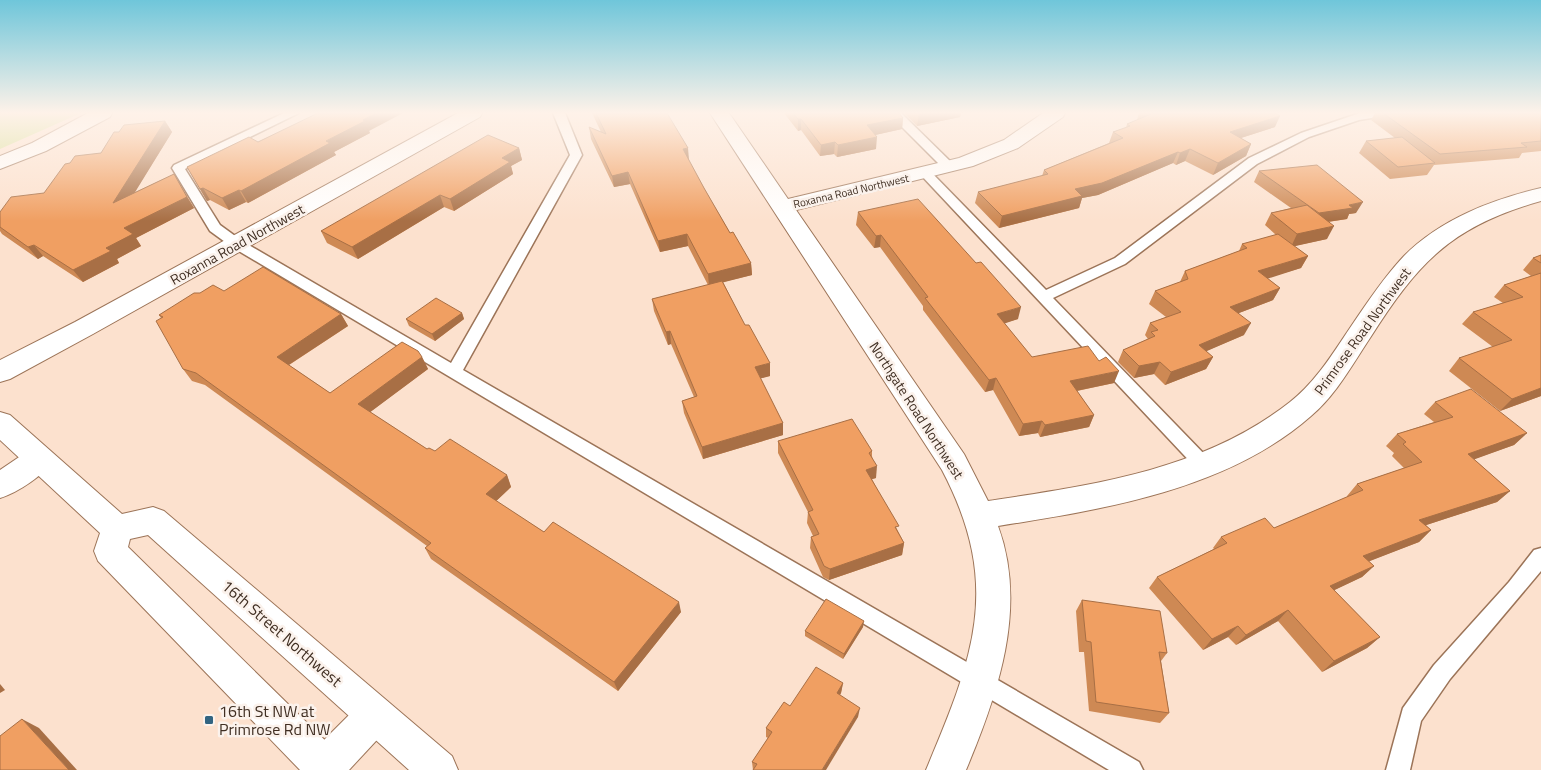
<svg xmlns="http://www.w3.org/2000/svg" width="1541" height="770" viewBox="0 0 1541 770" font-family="'Titillium Web',sans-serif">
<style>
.green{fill:#d2e091}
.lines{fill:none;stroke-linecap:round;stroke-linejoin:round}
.service-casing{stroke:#9c7458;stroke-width:3}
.minor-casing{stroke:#9c7458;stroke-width:2}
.primary-casing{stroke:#9c7458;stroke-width:2}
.service{fill:#fff;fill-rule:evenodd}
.minor{fill:#fff;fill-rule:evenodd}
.primary{fill:#fff;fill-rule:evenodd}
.wall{fill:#ce8954}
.shaded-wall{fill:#a86f45}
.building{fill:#f09f62;stroke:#a86f45}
.poi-dot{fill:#326481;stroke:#fbf2ec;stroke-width:2}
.labels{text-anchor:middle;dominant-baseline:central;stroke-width:5;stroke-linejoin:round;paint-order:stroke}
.far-street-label{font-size:11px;fill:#402f23;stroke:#fbf2ec}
.street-label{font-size:14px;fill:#402f23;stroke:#fbf2ec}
.near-street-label{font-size:16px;fill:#402f23;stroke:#fbf2ec}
.near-poi-label{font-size:16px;fill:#402f23;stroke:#fbf2ec;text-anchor:start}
</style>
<rect width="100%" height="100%" fill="#fce1ce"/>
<path class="green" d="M 0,113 L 81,113 L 0,149 Z"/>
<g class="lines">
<g class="service-casing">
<g id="service">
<path d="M 284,113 L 299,113 L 185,169 L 220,225 L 242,241 L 451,363 L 570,155 L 553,113 L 565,113 L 582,155 L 463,370 L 1139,762 L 1143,770 L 1109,770 L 232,247 L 210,231 L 172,168 L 174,165 Z"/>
<path d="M 888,113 L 901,113 L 953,164 L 955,167 L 953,170 L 945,170 Z"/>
<path d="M 1360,113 L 1390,113 L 1384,116 L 1359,120 L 1309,137 L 1257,164 L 1125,264 L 1053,298 L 1209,459 L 1212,464 L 1209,469 L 1203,471 L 1197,469 L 919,173 L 921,170 L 929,170 L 1046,290 L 1115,258 L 1249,158 L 1301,133 Z"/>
<path d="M 1541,548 L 1541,571 L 1450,679 L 1421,721 L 1410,770 L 1386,770 L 1403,708 L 1434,665 L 1509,582 L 1534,550 Z"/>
</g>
</g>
<g class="minor-casing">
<g id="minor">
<path d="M 88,113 L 112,113 L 110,117 L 46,151 L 0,169 L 0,156 L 32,143 Z"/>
<path d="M 458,113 L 482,113 L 480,117 L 93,334 L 10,379 L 0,382 L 0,360 L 75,322 Z"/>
<path d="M 710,113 L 729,113 L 788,199 L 959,158 L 1004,140 L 1043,113 L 1065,113 L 1063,117 L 1018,148 L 973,166 L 796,210 L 964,454 L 988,501 C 1093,485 1204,470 1290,402 C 1317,381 1335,350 1354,322 C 1369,300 1385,276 1404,256 C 1441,219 1491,200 1541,188 L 1541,201 C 1452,226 1418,262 1370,338 C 1352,365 1336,395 1311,416 C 1227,490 1105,509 998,526 C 1028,607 998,694 966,770 L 926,770 C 973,658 1003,586 942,470 Z"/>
<path d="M 39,447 L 50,451 L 54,459 C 46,474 17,493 0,498 L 0,470 L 28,451 Z"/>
<path d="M 375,696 L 388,702 L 394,715 L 388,728 L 349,770 L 302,770 L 308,756 L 362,702 Z"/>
</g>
</g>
<g class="primary-casing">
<path id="primary" d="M 0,412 L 10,415 L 122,514 L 153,507 L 164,511 L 452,756 L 458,770 L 409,770 L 148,535 L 130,539 L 128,547 L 341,756 L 347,770 L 300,770 L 98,561 L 94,551 L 100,533 L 0,440 Z"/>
</g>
<use href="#service" class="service"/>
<use href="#minor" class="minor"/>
<use href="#primary" class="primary"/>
</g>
<g class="wall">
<path d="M 592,113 L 667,113 L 688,160 L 704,188 L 730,233 L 751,263 L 752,275 L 723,282 L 770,376 L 760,378 L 783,423 L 783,435 L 703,459 L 684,413 L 682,401 L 694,397 L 671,344 L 668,345 L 654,311 L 652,299 L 708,285 L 688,246 L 660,252 L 630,184 L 614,187 L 591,139 L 589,127 L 601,132 Z"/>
<path d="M 784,113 L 899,113 L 903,118 L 902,129 L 875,135 L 876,149 L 837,157 L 834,154 L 820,156 L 801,130 L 798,131 Z"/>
<path d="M 904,113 L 961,113 L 960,117 L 917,126 Z"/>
<path d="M 1139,113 L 1276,113 L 1275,127 L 1241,138 L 1251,144 L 1246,156 L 1213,175 L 1185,161 L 1176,165 L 1173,163 L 1098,195 L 1082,198 L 1079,208 L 999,228 L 975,203 L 978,192 L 1042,176 L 1044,170 L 1109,143 L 1113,132 L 1126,128 L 1127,124 L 1137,120 Z"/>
<path d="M 1375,113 L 1541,113 L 1541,151 L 1522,153 L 1519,158 L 1434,165 L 1427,175 L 1390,179 L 1359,153 L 1366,141 L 1395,138 L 1371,120 Z"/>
<path d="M 165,121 L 172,132 L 134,193 L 174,174 L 194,208 L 136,238 L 141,246 L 117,259 L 119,263 L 83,282 L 43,256 L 38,259 L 2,234 L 0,231 L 0,212 L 44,193 L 70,163 L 101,153 L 119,132 Z"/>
<path d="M 369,131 L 370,133 L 334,152 L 336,155 L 248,203 L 246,202 L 229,210 L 210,200 L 207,201 L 187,167 L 258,142 Z"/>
<path d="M 519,148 L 522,160 L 511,166 L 513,174 L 454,211 L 444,207 L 358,259 L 327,243 L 321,231 Z"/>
<path d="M 1259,171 L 1356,213 L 1349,214 L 1347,219 L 1328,222 L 1327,239 L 1294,246 L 1308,256 L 1301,268 L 1267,278 L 1280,288 L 1273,300 L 1239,313 L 1244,335 L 1206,351 L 1213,357 L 1206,369 L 1165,385 L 1154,374 L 1134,378 L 1118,362 L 1123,350 L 1148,339 L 1145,335 L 1150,323 L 1166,317 L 1149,304 L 1155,291 L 1180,282 L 1185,271 L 1239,251 L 1242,244 L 1276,235 L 1265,225 L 1271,213 L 1291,208 L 1254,182 Z"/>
<path d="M 858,212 L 1018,319 L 1004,323 L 1032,357 L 1114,383 L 1077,391 L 1094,415 L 1089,427 L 1040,437 L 1038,433 L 1019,436 L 993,390 L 985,392 L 923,310 L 923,306 L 880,247 L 874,248 L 856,225 Z"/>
<path d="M 1541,255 L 1541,396 L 1500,411 L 1449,371 L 1459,358 L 1493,347 L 1462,324 L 1473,312 L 1503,303 L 1494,297 L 1504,285 L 1531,276 L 1523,270 L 1533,258 Z"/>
<path d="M 224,291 L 341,314 L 348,326 L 289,365 L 330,393 L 422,357 L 428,369 L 370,412 L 427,449 L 507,475 L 511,487 L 496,501 L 544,532 L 681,612 L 618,691 L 431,559 L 425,548 L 427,546 L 205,385 L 192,381 L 183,369 L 161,318 L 159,315 L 200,293 Z"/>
<path d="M 462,313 L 464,319 L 435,341 L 409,326 L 406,319 Z"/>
<path d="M 1435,402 L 1527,433 L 1514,445 L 1474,459 L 1510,491 L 1497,502 L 1426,525 L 1431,530 L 1419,542 L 1369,561 L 1374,566 L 1362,577 L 1334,590 L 1380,637 L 1367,648 L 1322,672 L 1278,621 L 1236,645 L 1228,637 L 1203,650 L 1149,588 L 1157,577 L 1214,549 L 1213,548 L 1221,537 L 1274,528 L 1347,497 L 1347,496 L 1357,484 L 1404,468 L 1392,456 L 1394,453 L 1386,446 L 1397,434 L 1434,422 L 1424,414 Z"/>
<path d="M 778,441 L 872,451 L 872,456 L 876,478 L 872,479 L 904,543 L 902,555 L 829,580 L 823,577 L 810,548 L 811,537 L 813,536 L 807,523 L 808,512 L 778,453 Z"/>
<path d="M 1082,600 L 1167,653 L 1161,661 L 1169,713 L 1160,723 L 1089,711 L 1084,652 L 1079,652 L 1076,611 Z"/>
<path d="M 863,627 L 843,659 L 805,636 L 805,631 Z"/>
<path d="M 843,683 L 841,693 L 840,695 L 858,717 L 753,770 L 752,762 L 768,738 L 766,737 L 766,728 L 790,706 Z"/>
</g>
<g class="shaded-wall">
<path d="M 376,113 L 403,113 L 369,131 L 370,133 L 334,152 L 336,155 L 248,203 L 241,191 L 363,120 Z"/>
<path d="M 925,113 L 961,113 L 960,117 L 917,126 L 919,114 Z"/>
<path d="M 1280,116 L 1275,127 L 1225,143 L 1230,132 Z"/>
<path d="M 903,118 L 902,129 L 866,137 L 867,125 Z"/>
<path d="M 798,119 L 801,119 L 801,130 L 798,131 Z"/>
<path d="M 165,121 L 172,132 L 121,215 L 113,203 Z"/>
<path d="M 877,137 L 876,149 L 837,157 L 838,145 Z"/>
<path d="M 835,142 L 834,154 L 820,156 L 821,145 Z"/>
<path d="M 1251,144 L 1246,156 L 1213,175 L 1218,163 Z"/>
<path d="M 519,148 L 522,160 L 511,166 L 513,174 L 454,211 L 450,199 L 502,158 Z"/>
<path d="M 688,148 L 689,160 L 684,161 L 683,149 Z"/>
<path d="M 1190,149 L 1185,161 L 1176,165 L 1180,153 Z"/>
<path d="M 1178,152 L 1173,163 L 1098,195 L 1082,198 L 1079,208 L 999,228 L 1002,216 Z"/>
<path d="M 628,172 L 630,184 L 614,187 L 612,176 Z"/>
<path d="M 203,188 L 210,200 L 207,201 L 200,189 Z"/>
<path d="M 239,190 L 246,202 L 229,210 L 222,198 Z"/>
<path d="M 440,195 L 444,207 L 358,259 L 352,247 Z"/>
<path d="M 187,197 L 194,208 L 136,238 L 141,246 L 117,259 L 119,263 L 83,282 L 73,270 L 124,228 Z"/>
<path d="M 1363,202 L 1356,213 L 1349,214 L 1347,219 L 1313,224 L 1319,213 L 1349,205 Z"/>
<path d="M 1334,226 L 1327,239 L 1291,247 L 1297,234 Z"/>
<path d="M 687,234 L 688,246 L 660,252 L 658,241 Z"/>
<path d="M 881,235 L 880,247 L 874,248 L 876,236 Z"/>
<path d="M 34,245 L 43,256 L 38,259 L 28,247 Z"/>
<path d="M 1308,256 L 1301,268 L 1251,284 L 1258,271 Z"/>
<path d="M 751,263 L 752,275 L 709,286 L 708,274 Z"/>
<path d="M 1280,288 L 1273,300 L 1223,319 L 1230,307 Z"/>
<path d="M 1021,307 L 1018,319 L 994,327 L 997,314 Z"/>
<path d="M 462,313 L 464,319 L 435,341 L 432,334 Z"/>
<path d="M 341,314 L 348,326 L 284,368 L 277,357 Z"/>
<path d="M 1251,323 L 1244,335 L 1193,357 L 1199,345 Z"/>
<path d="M 670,331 L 671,344 L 668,345 L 666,332 Z"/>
<path d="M 422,357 L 428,369 L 365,416 L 358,404 Z"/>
<path d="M 1213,357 L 1206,369 L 1165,385 L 1171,372 Z"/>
<path d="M 1160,362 L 1154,374 L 1134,378 L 1139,366 Z"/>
<path d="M 770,363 L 770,376 L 755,380 L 755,367 Z"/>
<path d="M 1119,371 L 1114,383 L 1066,393 L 1070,381 Z"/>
<path d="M 996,378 L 993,390 L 985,392 L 989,380 Z"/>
<path d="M 1541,388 L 1541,396 L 1500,411 L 1512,399 Z"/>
<path d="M 1094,415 L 1089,427 L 1040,437 L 1045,425 Z"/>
<path d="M 1042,421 L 1038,433 L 1019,436 L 1023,424 Z"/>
<path d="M 783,423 L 783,435 L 703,459 L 702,447 Z"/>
<path d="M 1527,433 L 1514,445 L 1456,466 L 1468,454 Z"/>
<path d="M 877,466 L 876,478 L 865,481 L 866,470 Z"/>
<path d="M 507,475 L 511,487 L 491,506 L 486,494 Z"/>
<path d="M 1510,491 L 1497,502 L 1408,531 L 1419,520 Z"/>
<path d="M 1431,530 L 1419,542 L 1352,568 L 1363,556 Z"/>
<path d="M 904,543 L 902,555 L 829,580 L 830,569 Z"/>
<path d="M 1374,566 L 1362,577 L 1320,597 L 1330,586 Z"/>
<path d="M 679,602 L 681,612 L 618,691 L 614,682 Z"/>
<path d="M 1288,610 L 1278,621 L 1236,645 L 1246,635 Z"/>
<path d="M 864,621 L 863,627 L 843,659 L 844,654 Z"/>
<path d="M 1238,626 L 1228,637 L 1203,650 L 1212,639 Z"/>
<path d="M 1380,637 L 1367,648 L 1322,672 L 1334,661 Z"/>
<path d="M 843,683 L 841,693 L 835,703 L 837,693 Z"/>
<path d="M 0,684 L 5,690 L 0,693 Z"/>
<path d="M 860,708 L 858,717 L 826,770 L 822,770 Z"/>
<path d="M 22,719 L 39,728 L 77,770 L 69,770 Z"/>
</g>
<g class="building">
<path d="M 318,113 L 376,113 L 363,120 L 365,121 L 326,141 L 330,143 L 241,191 L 239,190 L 222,198 L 203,188 L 200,189 L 187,167 L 249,137 L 258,142 Z"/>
<path d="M 596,113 L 667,113 L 688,148 L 683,149 L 704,188 L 730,233 L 733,232 L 751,263 L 708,274 L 687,234 L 658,241 L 628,172 L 612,176 L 589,127 L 606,134 Z"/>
<path d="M 793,113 L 899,113 L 903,118 L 867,125 L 877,137 L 838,145 L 835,142 L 821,145 L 801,119 L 798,119 Z"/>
<path d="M 1149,113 L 1276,113 L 1280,116 L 1230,132 L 1251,144 L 1218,163 L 1190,149 L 1180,153 L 1178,152 L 1102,183 L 1075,189 L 1082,196 L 1002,216 L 978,192 L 1048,174 L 1044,170 L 1123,138 L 1113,132 L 1130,126 L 1127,124 L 1151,114 Z"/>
<path d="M 1383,113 L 1541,113 L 1541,141 L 1521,143 L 1527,147 L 1440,154 Z"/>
<path d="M 165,121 L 113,203 L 174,174 L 187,197 L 124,228 L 133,234 L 106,248 L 111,251 L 73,270 L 34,245 L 28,247 L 0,227 L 0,212 L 11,197 L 44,193 L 65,164 L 70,163 L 75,156 L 101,153 L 114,132 L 119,132 L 124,125 Z"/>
<path d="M 488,135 L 519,148 L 502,158 L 510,162 L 450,199 L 440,195 L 352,247 L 321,231 Z"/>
<path d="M 1402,137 L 1435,163 L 1398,167 L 1366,141 Z"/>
<path d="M 1317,165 L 1363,202 L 1349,205 L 1353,208 L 1319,213 L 1259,171 Z"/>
<path d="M 918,199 L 976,263 L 981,262 L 1021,307 L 997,314 L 1032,357 L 1088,346 L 1099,361 L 1106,357 L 1119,371 L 1070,381 L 1094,415 L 1045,425 L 1042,421 L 1023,424 L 996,378 L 989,380 L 925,298 L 928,297 L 881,235 L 876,236 L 858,212 Z"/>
<path d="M 1307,205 L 1334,226 L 1297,234 L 1271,213 Z"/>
<path d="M 1278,234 L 1308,256 L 1258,271 L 1280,288 L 1230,307 L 1251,323 L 1199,345 L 1213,357 L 1171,372 L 1160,362 L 1139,366 L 1123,350 L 1155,336 L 1151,332 L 1158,330 L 1150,323 L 1181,312 L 1155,291 L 1188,279 L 1185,271 L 1247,248 L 1242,244 Z"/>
<path d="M 1541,255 L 1541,263 L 1533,258 Z"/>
<path d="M 263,267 L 341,314 L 277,357 L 330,393 L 402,342 L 418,351 L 422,357 L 358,404 L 427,449 L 429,448 L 435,451 L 450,439 L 507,475 L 486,494 L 544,532 L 553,522 L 679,602 L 614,682 L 425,548 L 431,543 L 196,373 L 183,369 L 156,321 L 163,317 L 159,315 L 194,293 L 200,293 L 213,285 L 224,291 Z"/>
<path d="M 1541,273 L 1541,388 L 1512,399 L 1459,358 L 1512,340 L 1473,312 L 1523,297 L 1504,285 Z"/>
<path d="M 722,281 L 745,325 L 749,325 L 770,363 L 755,367 L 783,423 L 702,447 L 682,401 L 697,396 L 670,331 L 666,332 L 652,299 Z"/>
<path d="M 436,298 L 462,313 L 432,334 L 406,319 Z"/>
<path d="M 1471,389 L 1527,433 L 1468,454 L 1510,491 L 1419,520 L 1431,530 L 1363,556 L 1374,566 L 1330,586 L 1380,637 L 1334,661 L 1288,610 L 1246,635 L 1238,626 L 1212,639 L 1157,577 L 1227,543 L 1221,537 L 1265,518 L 1274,528 L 1363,490 L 1357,484 L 1422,462 L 1403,444 L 1406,442 L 1397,434 L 1453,417 L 1435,402 Z"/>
<path d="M 852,419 L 872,451 L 869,453 L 877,466 L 866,470 L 899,526 L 895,527 L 904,543 L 830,569 L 824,566 L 811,537 L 819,534 L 808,512 L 813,510 L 778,441 Z"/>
<path d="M 826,599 L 864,621 L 844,654 L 805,631 Z"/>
<path d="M 1082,600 L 1160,611 L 1167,653 L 1159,652 L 1169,713 L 1096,702 L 1091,642 L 1086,641 Z"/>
<path d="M 816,667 L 843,683 L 837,693 L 860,708 L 822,770 L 753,770 L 757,764 L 752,762 L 772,732 L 766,728 L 784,702 L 790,706 Z"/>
<path d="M 22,719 L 69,770 L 0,770 L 0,736 Z"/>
</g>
<linearGradient id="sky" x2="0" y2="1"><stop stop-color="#6fc6da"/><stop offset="0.51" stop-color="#fef2e9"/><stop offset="1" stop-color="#fef2e9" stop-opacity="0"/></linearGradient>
<rect width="1541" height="221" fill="url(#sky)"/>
<rect class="poi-dot" x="204" y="715" width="10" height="10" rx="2.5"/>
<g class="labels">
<g class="far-street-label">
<text transform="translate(851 191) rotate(-13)">Roxanna Road Northwest</text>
</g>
<g class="street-label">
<text transform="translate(237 244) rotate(-29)">Roxanna Road Northwest</text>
<text transform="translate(1362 331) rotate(-54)">Primrose Road Northwest</text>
<text transform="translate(917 410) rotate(57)">Northgate Road Northwest</text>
</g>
<g class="near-street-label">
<text transform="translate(282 633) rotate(41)">16th Street Northwest</text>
</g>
<g class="near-poi-label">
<text x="219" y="711">16th St NW at<tspan x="219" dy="18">Primrose Rd NW</tspan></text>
</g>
</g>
</svg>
